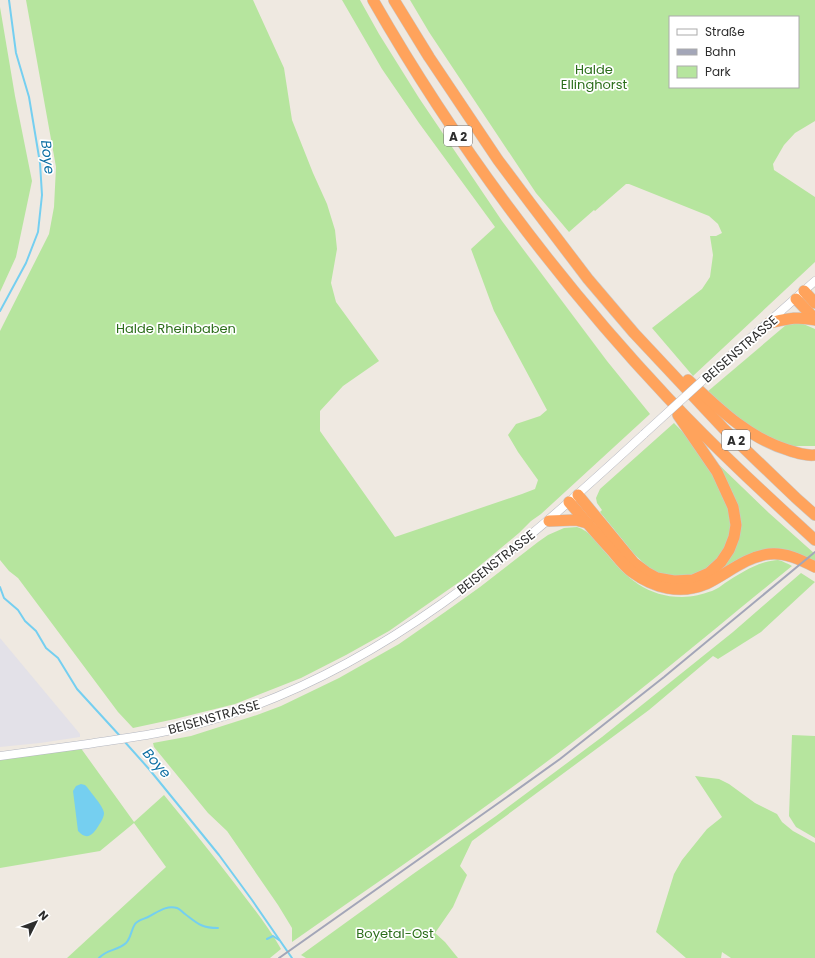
<svg xmlns="http://www.w3.org/2000/svg" width="815" height="958" viewBox="0 0 815 958" font-family="Poppins,sans-serif">
<style>
.industrial{fill:#e3e1e8}
.green{fill:#b6e59e;fill-rule:evenodd}
.water{fill:#75cff0}
.lines{fill:none;stroke-linecap:round;stroke-linejoin:round}
.stream{stroke:#75cff0;stroke-width:2}
.secondary-casing{stroke:#b4b7c1;stroke-width:9}
.motorway-casing{stroke:#c9c9c9;stroke-width:12}
.secondary{stroke:#fff;stroke-width:8}
.motorway{stroke:#ffa35c;stroke-width:11}
.rail{stroke:#a3a6b8;stroke-width:2}
.secondary-bridge-casing{stroke:#b4b7c1;stroke-width:9;stroke-linecap:butt}
.secondary-bridge{stroke:#fff;stroke-width:8}
.labels{text-anchor:middle;dominant-baseline:central;stroke-width:3.5;stroke-linejoin:round;paint-order:stroke}
.shield{fill:#fff;stroke:#6d6d6d;stroke-width:1}
.shield-label{font-size:12px;font-weight:bold;fill:#2e2e2e}
.park-label{font-size:13px;fill:#2c6e1b;stroke:#fff}
.street-label{font-size:13px;fill:#2e2e2e;stroke:#fff}
.water-label{font-size:14px;font-style:italic;fill:#0d6fa3;stroke:#fff}
</style>
<rect width="100%" height="100%" fill="#efe9e1"/>
<path class="industrial" d="M 0,638 L 80,734 L 80,737 L 40,743 L 0,747 Z"/>
<g class="green">
<path d="M 26,0 L 253,0 L 284,68 L 292,120 L 313,173 L 327,204 L 335,230 L 337,249 L 331,283 L 336,302 L 379,361 L 343,386 L 320,411 L 320,431 L 395,537 L 522,494 L 535,489 L 538,480 L 518,452 L 508,435 L 516,424 L 540,416 L 547,410 L 494,311 L 471,249 L 495,227 L 419,123 L 382,69 L 342,0 L 360,0 L 379,34 L 419,98 L 502,221 L 607,361 L 650,414 L 541,514 L 531,521 L 519,533 L 465,578 L 389,631 L 346,655 L 301,678 L 235,704 L 175,719 L 133,728 L 118,712 L 18,578 L 9,571 L 0,560 L 0,331 L 49,234 L 54,207 L 56,167 Z"/>
<path d="M 410,0 L 815,0 L 815,121 L 795,133 L 784,145 L 773,164 L 774,170 L 815,197 L 815,262 L 693,376 L 652,328 L 702,289 L 710,277 L 713,255 L 710,236 L 716,236 L 722,233 L 718,224 L 709,216 L 629,184 L 626,184 L 595,211 L 594,210 L 569,232 L 536,193 L 429,32 ZM 670,17 L 798,17 L 798,87 L 670,87 Z"/>
<path d="M 0,7 L 15,96 L 32,181 L 16,257 L 0,292 Z"/>
<path d="M 801,323 L 815,329 L 815,446 L 790,446 L 751,429 L 707,392 L 786,325 Z"/>
<path d="M 674,423 L 694,444 L 706,463 L 722,492 L 729,508 L 731,521 L 730,537 L 725,549 L 712,566 L 689,577 L 664,576 L 649,568 L 635,555 L 600,512 L 602,510 L 597,503 L 596,498 L 600,489 Z"/>
<path d="M 713,459 L 769,513 L 815,554 L 815,563 L 786,552 L 714,576 L 737,540 Z"/>
<path d="M 577,527 C 590,531 597,543 606,553 C 626,578 648,597 682,597 C 692,597 703,594 712,591 C 717,589 721,586 725,583 C 738,575 751,566 766,562 C 770,561 774,560 778,560 C 783,561 788,564 792,566 C 718,626 645,688 569,745 C 478,814 385,877 292,942 L 292,928 L 278,905 L 227,831 L 208,813 L 154,747 L 153,743 L 191,736 L 257,715 L 281,706 L 339,678 L 399,644 L 445,612 L 480,587 L 538,542 L 548,535 L 564,528 Z"/>
<path d="M 801,573 L 815,582 L 761,632 L 718,659 L 713,656 L 649,710 L 472,841 L 460,866 L 467,875 L 453,907 L 435,933 L 445,942 L 458,958 L 306,958 L 301,955 L 413,874 L 496,816 L 602,737 L 733,632 Z"/>
<path d="M 792,735 L 815,736 L 815,838 L 796,827 L 789,816 Z"/>
<path d="M 80,747 L 134,822 L 164,795 C 188,824 212,854 235,884 C 251,905 268,926 281,949 L 270,958 L 67,958 L 166,867 L 134,823 L 100,851 L 0,868 L 0,757 Z"/>
<path d="M 695,776 L 719,779 L 729,784 L 755,803 L 777,814 L 782,822 L 793,831 L 815,843 L 815,958 L 731,958 L 722,952 L 721,958 L 686,958 L 656,932 L 674,874 L 682,860 L 707,829 L 722,817 Z"/>
</g>
<path class="water" d="M 81,784 L 85,785 L 87,787 C 91,793 104,807 104,813 C 104,817 101,822 99,825 C 93,835 87,841 78,831 L 73,791 L 76,786 Z"/>
<g class="lines">
<g class="stream">
<path d="M 0,311 L 26,263 L 38,232 L 42,195 L 40,163 L 29,97 L 16,53 L 9,0"/>
<path d="M 0,587 L 4,598 L 18,610 L 25,621 L 36,631 L 46,648 L 58,658 L 77,689 L 120,736"/>
<path d="M 124,741 L 149,769 L 219,855 L 252,900 L 292,958"/>
<path d="M 267,939 L 273,936 L 279,940"/>
<path d="M 99,958 C 107,949 117,951 126,943 C 131,938 131,930 135,924 C 138,920 144,919 148,917 C 158,912 166,905 177,908 C 180,909 182,912 185,914 C 197,923 201,928 218,928"/>
</g>
<g class="secondary-casing">
<g id="secondary">
<path d="M 712,372 L 815,281"/>
<path d="M 0,756 C 29,752 59,748 88,744 C 127,738 167,733 205,722 C 378,673 515,553 644,434"/>
</g>
</g>
<g class="motorway-casing">
<g id="motorway">
<path d="M 373,0 C 454,142 556,279 668,398 C 715,448 765,494 815,540"/>
<path d="M 394,0 L 429,57 L 498,160 L 531,204 L 588,279 L 634,333 L 724,429 L 796,498 L 815,515"/>
<path d="M 804,291 L 815,303"/>
<path d="M 796,299 L 815,319"/>
<path d="M 769,323 C 787,319 797,316 815,320"/>
<path d="M 688,380 C 718,408 748,438 788,450 C 797,453 806,456 815,455"/>
<path d="M 578,495 L 634,563 L 646,572 L 657,578 L 674,581 L 693,580 L 709,573 L 721,562 L 729,550 L 734,537 L 736,525 L 733,507 L 717,472 L 678,415"/>
<path d="M 569,502 C 584,519 598,536 613,552 C 619,559 625,567 632,572 C 654,588 680,595 706,584 C 727,574 745,557 769,554 C 785,552 801,560 815,567"/>
<path d="M 549,521 L 576,520 L 587,523"/>
</g>
</g>
<use href="#secondary" class="secondary"/>
<use href="#motorway" class="motorway"/>
<path class="rail" d="M 279,958 L 507,797 L 560,759 L 664,677 L 815,552"/>
<g class="secondary-bridge-casing">
<path id="secondary-bridge" d="M 644,434 L 712,372"/>
</g>
<use href="#secondary-bridge" class="secondary-bridge"/>
</g>
<g class="labels">
<g class="shield">
<rect x="444" y="126" width="28" height="20" rx="3"/>
<rect x="722" y="430" width="28" height="20" rx="3"/>
</g>
<g class="shield-label">
<text x="458" y="136">A 2</text>
<text x="736" y="440">A 2</text>
</g>
<g class="park-label">
<text x="594" y="69">Halde<tspan x="594" dy="15">Ellinghorst</tspan></text>
<text x="176" y="328">Halde Rheinbaben</text>
<text x="395" y="933">Boyetal-Ost</text>
</g>
<g class="street-label">
<text transform="translate(740 349) rotate(-41)">BEISENSTRASSE</text>
<text transform="translate(496 562) rotate(-38)">BEISENSTRASSE</text>
<text transform="translate(214 717) rotate(-16)">BEISENSTRASSE</text>
</g>
<g class="water-label">
<text transform="translate(48 157) rotate(83)">Boye</text>
<text transform="translate(157 763) rotate(49)">Boye</text>
</g>
</g>
<rect x="669" y="16" width="130" height="72" fill="#ffffff" stroke="#ababab"/>
<rect x="677" y="29" width="20" height="6" fill="#ffffff" stroke="#ababab"/>
<text x="705" y="36" font-size="12" fill="#2e2e2e">Straße</text>
<rect x="677" y="49" width="20" height="6" fill="#a3a6b8" stroke="#ababab"/>
<text x="705" y="56" font-size="12" fill="#2e2e2e">Bahn</text>
<rect x="677" y="66" width="20" height="12" fill="#b6e59e" stroke="#ababab"/>
<text x="705" y="76" font-size="12" fill="#2e2e2e">Park</text>
<g transform="translate(36 922) rotate(48)" stroke="#ffffff" stroke-width="3" paint-order="stroke">
<path d="M0-3L7 15L0 10L-7 15Z" fill="#2e2e2e"/>
<text y="-6" font-size="11" font-weight="bold" text-anchor="middle" fill="#2e2e2e">N</text>
</g>
</svg>
